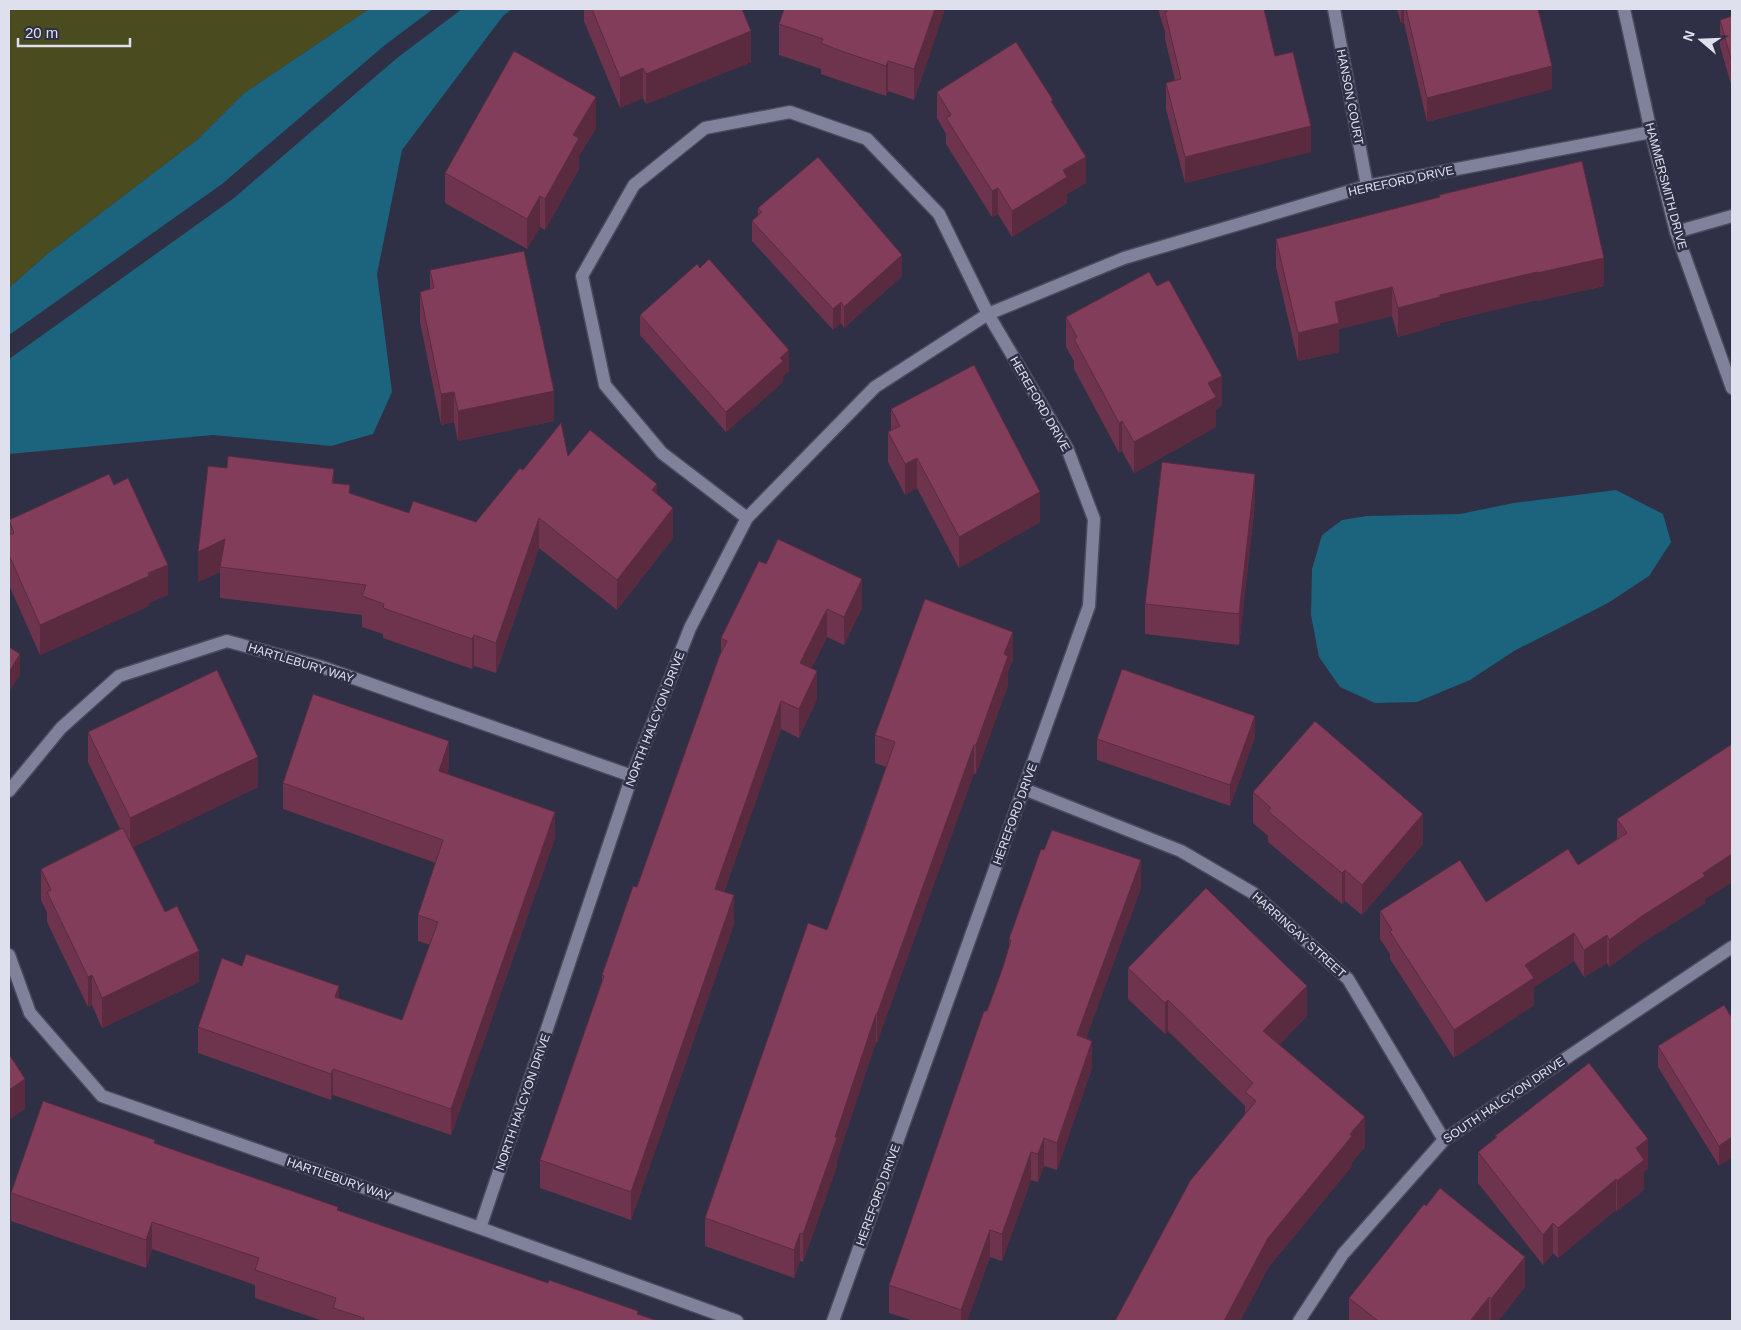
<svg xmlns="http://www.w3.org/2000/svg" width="1741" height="1330" viewBox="0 0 1741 1330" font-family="Arial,sans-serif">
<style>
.green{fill:#4a4b1e}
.water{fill:#1c637d}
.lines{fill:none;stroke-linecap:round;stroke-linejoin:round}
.street-casing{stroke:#4b4b5e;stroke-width:15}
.street{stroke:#80819b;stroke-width:12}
.wall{fill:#6f344d}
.shaded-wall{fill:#5a2b3f}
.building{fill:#813d5a;stroke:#5a2b3f}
.labels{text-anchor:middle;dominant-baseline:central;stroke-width:5;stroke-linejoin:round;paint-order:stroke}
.street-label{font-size:12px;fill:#dfe0ee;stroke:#2f2f45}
</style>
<rect width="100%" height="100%" fill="#2f2f45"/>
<path class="green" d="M 9,9 L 369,9 L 243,94 L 197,140 L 47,254 L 9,288 Z"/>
<g class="water">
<path d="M 369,9 L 433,9 L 385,45 L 222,184 L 9,335 L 9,288 L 47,254 L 197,140 L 243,94 Z"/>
<path d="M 462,9 L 512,9 L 503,16 L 402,150 L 377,274 L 392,392 L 373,434 L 331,446 L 213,435 L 9,454 L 9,359 L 234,198 L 397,58 Z"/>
<path d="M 1616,490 L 1663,514 L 1671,542 L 1649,576 L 1608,603 L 1514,651 L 1470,680 L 1417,702 L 1375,703 L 1340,687 L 1319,657 L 1311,615 L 1312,569 L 1322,535 L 1342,520 L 1367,516 L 1460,514 L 1514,503 Z"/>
</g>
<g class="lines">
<g class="street-casing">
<g id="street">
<path d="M 1334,9 L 1367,186"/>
<path d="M 1624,9 L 1651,132 L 1676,232 L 1732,388"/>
<path d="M 1676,232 L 1732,216"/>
<path d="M 747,518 L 662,453 L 605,385 L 582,276 L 634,185 L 705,128 L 790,112 L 867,139 L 939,214 L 988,314 L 1067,448 L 1094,519 L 1089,606 L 833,1321"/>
<path d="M 1024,789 L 1181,851 L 1253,893 L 1348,979 L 1444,1140"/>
<path d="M 9,791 L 61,728 L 119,676 L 227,641 L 322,667 L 632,776"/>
<path d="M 9,955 L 30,1013 L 102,1096 L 480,1228 L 737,1321"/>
<path d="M 480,1228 L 632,776 L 690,628 L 747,518 L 875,387 L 988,314 L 1124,258 L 1367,186 L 1651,132"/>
<path d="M 1299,1321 L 1343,1254 L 1444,1140 L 1732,947"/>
</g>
</g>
<use href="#street" class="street"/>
</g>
<g class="wall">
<path d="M 584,9 L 742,9 L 751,62 L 646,104 L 643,98 L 620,108 L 584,21 Z"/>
<path d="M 944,9 L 944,12 L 914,100 L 888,91 L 886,96 L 841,81 L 821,74 L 821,69 L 779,55 L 779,24 Z"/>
<path d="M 1158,9 L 1264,9 L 1275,56 L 1311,152 L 1185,183 L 1166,109 L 1166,83 L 1175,80 L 1165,39 L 1165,32 Z"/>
<path d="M 1397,9 L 1538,9 L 1552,89 L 1427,122 L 1404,23 L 1401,23 Z"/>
<path d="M 1732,16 L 1732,88 L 1720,46 L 1720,20 Z"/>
<path d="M 937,92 L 1053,103 L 1086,183 L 1067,194 L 1067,203 L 1012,237 L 998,214 L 992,217 L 946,144 L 946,134 L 937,118 Z"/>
<path d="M 596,128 L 579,156 L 579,169 L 545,230 L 540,227 L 527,249 L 445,203 L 445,173 Z"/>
<path d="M 1439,195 L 1604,286 L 1537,301 L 1537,300 L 1440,323 L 1440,325 L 1398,337 L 1392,316 L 1339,329 L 1339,352 L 1298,361 L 1276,267 L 1276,239 L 1439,198 Z"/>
<path d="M 758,208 L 902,276 L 844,328 L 841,323 L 833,330 L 752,241 L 752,221 L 758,216 Z"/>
<path d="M 430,270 L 554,421 L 458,441 L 454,422 L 441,425 L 420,322 L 420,292 L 430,289 Z"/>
<path d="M 640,315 L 789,371 L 783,376 L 783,382 L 726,432 L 640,335 Z"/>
<path d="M 1066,317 L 1222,406 L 1216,409 L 1216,427 L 1134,473 L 1122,451 L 1119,453 L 1074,369 L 1074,361 L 1066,347 Z"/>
<path d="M 891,409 L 1040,522 L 959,568 L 917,488 L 905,495 L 888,462 L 888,432 L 891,431 Z"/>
<path d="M 568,456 L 657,494 L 673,538 L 617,610 L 539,548 L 496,673 L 474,666 L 472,669 L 383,638 L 383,634 L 362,627 L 362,615 L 220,598 L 220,572 L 198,582 L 334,483 L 350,493 L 409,513 L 476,522 L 523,470 Z"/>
<path d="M 114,485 L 168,595 L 149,603 L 149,606 L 40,655 L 9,585 L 9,520 Z"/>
<path d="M 1255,504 L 1239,645 L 1145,634 L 1145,604 Z"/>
<path d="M 759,561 L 862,608 L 844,645 L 827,637 L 814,663 L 811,668 L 817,699 L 799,738 L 781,729 L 724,892 L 734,924 L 631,1220 L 540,1188 L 540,1160 L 602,981 L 602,975 L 637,887 L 721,652 L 721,638 Z"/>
<path d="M 1013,660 L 1008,671 L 1008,685 L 976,774 L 974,773 L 877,1042 L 876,1042 L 837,1160 L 837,1166 L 803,1262 L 800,1261 L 794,1278 L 705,1246 L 705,1218 L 827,930 L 886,767 L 875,763 L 875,735 Z"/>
<path d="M 88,732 L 258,787 L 133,847 L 199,982 L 102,1028 L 92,1005 L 88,1007 L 47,922 L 47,912 L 41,900 L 41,869 L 120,829 L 88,762 Z"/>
<path d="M 1255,737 L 1230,806 L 1097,760 L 1097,739 Z"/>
<path d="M 1732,744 L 1732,882 L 1705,899 L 1705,903 L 1642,943 L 1609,967 L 1607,963 L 1584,977 L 1574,961 L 1534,987 L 1534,1005 L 1454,1058 L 1390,959 L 1390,954 L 1380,939 L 1380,911 L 1486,902 L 1578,865 L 1617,839 L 1617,819 Z"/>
<path d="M 449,767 L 447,774 L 555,838 L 451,1135 L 333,1095 L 331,1100 L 198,1053 L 198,1027 L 339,998 L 402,1020 L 430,945 L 418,941 L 418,915 L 436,863 L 283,809 L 283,783 Z"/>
<path d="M 1253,792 L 1423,844 L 1362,915 L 1345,901 L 1342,904 L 1268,842 L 1268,836 L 1253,823 Z"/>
<path d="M 1141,888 L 1086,1038 L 1092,1068 L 1057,1170 L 1044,1166 L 1038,1182 L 1031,1180 L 1002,1261 L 990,1257 L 967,1321 L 914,1321 L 889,1313 L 889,1285 L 987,1011 L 1003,967 L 1009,949 L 1009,939 Z"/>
<path d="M 1128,968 L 1307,1016 L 1279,1045 L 1365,1147 L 1352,1162 L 1352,1166 L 1268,1268 L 1240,1321 L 1115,1321 L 1245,1114 L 1245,1106 L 1168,1031 L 1165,1034 L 1128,999 Z"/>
<path d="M 1724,1005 L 1719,1166 L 1658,1067 L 1658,1046 Z"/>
<path d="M 1495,1136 L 1648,1169 L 1644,1171 L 1644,1190 L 1617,1211 L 1616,1210 L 1558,1258 L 1553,1253 L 1543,1265 L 1478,1183 L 1478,1152 L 1495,1139 Z"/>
<path d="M 155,1143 L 338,1211 L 658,1321 L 323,1321 L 255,1298 L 255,1285 L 152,1249 L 146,1268 L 11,1221 L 11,1193 Z"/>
<path d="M 1525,1287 L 1498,1321 L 1349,1321 L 1349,1298 Z"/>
</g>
<g class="shaded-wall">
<path d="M 935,9 L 944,9 L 944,12 L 914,100 L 914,69 Z"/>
<rect x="1401" y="9" width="3" height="14"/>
<path d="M 751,31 L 751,62 L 646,104 L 646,74 Z"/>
<path d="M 888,61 L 888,91 L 886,96 L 886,66 Z"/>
<path d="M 1552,66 L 1552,89 L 1427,122 L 1427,98 Z"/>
<path d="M 643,68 L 643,98 L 620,108 L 620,78 Z"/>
<path d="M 596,97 L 596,128 L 579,156 L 579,169 L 545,230 L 545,199 L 573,135 Z"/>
<path d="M 1311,126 L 1311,152 L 1185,183 L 1185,157 Z"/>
<path d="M 1086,157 L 1086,183 L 1067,194 L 1067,203 L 1012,237 L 1012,211 L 1063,170 Z"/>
<path d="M 998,188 L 998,214 L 992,217 L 992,191 Z"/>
<path d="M 540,196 L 540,227 L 527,249 L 527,219 Z"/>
<path d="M 902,255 L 902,276 L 844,328 L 844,307 Z"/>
<path d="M 1604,258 L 1604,286 L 1537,301 L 1537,273 Z"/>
<path d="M 1537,272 L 1537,300 L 1440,323 L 1440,325 L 1398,337 L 1398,308 L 1440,295 Z"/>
<path d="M 1392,287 L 1392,316 L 1339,329 L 1339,352 L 1298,361 L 1298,333 L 1335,302 Z"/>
<path d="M 841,302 L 841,323 L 833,330 L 833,309 Z"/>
<path d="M 789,350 L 789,371 L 783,376 L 783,382 L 726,432 L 726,412 Z"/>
<path d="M 1222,376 L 1222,406 L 1216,409 L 1216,427 L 1134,473 L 1134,442 L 1208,383 Z"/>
<path d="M 554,391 L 554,421 L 458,441 L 458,411 Z"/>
<path d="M 454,392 L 454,422 L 441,425 L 441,394 Z"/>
<path d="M 1122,421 L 1122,451 L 1119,453 L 1119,423 Z"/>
<path d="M 917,458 L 917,488 L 905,495 L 905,464 Z"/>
<path d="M 334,469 L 334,499 L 332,483 Z"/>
<path d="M 1255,474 L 1255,504 L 1239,645 L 1239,614 Z"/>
<path d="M 657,484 L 657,515 L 652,490 Z"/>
<path d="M 1040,492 L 1040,522 L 959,568 L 959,537 Z"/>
<path d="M 673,508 L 673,538 L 617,610 L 617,580 Z"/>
<path d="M 539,518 L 539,548 L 496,673 L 496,643 Z"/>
<path d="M 225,539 L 220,567 L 220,572 L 198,582 L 198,552 Z"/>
<path d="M 168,565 L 168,595 L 149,603 L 149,606 L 40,655 L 40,625 Z"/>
<path d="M 862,579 L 862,608 L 844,645 L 844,617 Z"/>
<path d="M 827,609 L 827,637 L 800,691 L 800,663 Z"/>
<path d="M 1013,632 L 1013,660 L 1008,671 L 1008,685 L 976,774 L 976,745 L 1004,654 Z"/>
<path d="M 474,635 L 474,666 L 472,669 L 472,639 Z"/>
<path d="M 20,654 L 20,675 L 9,692 L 9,672 Z"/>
<path d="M 817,671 L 817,699 L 799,738 L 799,709 Z"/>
<path d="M 781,701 L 781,729 L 715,917 L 715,889 Z"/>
<path d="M 1255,716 L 1255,737 L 1230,806 L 1230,785 Z"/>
<path d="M 449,741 L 449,767 L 439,797 L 439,771 Z"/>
<path d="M 974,745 L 974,773 L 877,1042 L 877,1014 Z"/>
<path d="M 258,757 L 258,787 L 130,849 L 130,818 Z"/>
<path d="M 555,812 L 555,838 L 451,1135 L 451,1109 Z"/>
<path d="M 1423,814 L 1423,844 L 1362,915 L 1362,885 Z"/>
<path d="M 1732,854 L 1732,882 L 1705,899 L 1705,903 L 1642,943 L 1609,967 L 1609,940 L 1703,873 Z"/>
<path d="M 1141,860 L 1141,888 L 1077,1063 L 1077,1035 Z"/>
<path d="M 1345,870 L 1345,901 L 1342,904 L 1342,873 Z"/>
<path d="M 734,895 L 734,924 L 631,1220 L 631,1192 Z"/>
<path d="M 1574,933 L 1574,961 L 1534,987 L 1534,1005 L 1454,1058 L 1454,1030 L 1525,965 Z"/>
<path d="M 1607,935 L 1607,963 L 1584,977 L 1584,950 Z"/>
<path d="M 199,951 L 199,982 L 102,1028 L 102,998 Z"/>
<path d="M 92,975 L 92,1005 L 88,1007 L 88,977 Z"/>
<path d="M 339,986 L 339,1012 L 335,997 Z"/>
<path d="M 1307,986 L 1307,1016 L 1263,1062 L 1263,1031 Z"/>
<path d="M 1168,1000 L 1168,1031 L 1165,1034 L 1165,1003 Z"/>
<path d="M 876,1014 L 876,1042 L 837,1160 L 837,1166 L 803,1262 L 803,1234 Z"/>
<path d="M 1092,1041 L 1092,1068 L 1057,1170 L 1057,1143 Z"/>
<path d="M 333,1069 L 333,1095 L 331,1100 L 331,1074 Z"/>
<path d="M 25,1079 L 25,1109 L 9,1120 L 9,1090 Z"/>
<path d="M 1365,1117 L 1365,1147 L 1352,1162 L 1352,1166 L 1268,1268 L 1240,1321 L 1224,1321 L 1268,1238 Z"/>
<path d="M 1732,1137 L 1732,1158 L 1719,1166 L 1719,1146 Z"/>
<path d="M 1044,1138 L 1044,1166 L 1038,1182 L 1038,1154 Z"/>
<path d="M 1648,1139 L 1648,1169 L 1644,1171 L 1644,1190 L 1617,1211 L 1617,1181 L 1636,1148 Z"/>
<path d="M 1031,1152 L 1031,1180 L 1002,1261 L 1002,1234 Z"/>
<path d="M 1616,1179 L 1616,1210 L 1558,1258 L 1558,1228 Z"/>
<path d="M 152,1222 L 152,1249 L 146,1268 L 146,1240 Z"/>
<path d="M 1553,1223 L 1553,1253 L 1543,1265 L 1543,1235 Z"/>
<path d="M 990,1230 L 990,1257 L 967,1321 L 961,1321 L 961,1310 Z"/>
<path d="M 800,1233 L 800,1261 L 794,1278 L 794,1250 Z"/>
<path d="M 1525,1257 L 1525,1287 L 1498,1321 L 1491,1321 L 1491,1299 Z"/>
<path d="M 1489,1297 L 1489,1321 L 1470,1321 Z"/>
</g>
<g class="building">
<path d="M 592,9 L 742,9 L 751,31 L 646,74 L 643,68 L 620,78 Z"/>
<path d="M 784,9 L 935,9 L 914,69 L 888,61 L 886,66 L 841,51 L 821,43 L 823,39 L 779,24 Z"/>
<path d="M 1166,9 L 1264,9 L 1275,56 L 1293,52 L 1311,126 L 1185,157 L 1166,83 L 1181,79 L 1165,12 L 1167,12 Z"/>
<path d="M 1406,9 L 1538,9 L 1552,66 L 1427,98 Z"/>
<path d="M 1732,16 L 1732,62 L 1720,20 Z"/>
<path d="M 1016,42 L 1053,100 L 1051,101 L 1086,157 L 1063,170 L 1067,177 L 1012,211 L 998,188 L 992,191 L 946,118 L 951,115 L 937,92 Z"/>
<path d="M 514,51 L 596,97 L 573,135 L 579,138 L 545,199 L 540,196 L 527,219 L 445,173 Z"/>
<path d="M 818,157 L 902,255 L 844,307 L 841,302 L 833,309 L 752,221 L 762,212 L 758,208 Z"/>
<path d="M 1582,161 L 1604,258 L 1537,273 L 1537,272 L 1440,295 L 1440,297 L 1398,308 L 1392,287 L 1335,302 L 1339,323 L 1298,333 L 1276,239 L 1440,197 L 1439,195 Z"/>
<path d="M 524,251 L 554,391 L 458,411 L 454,392 L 441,394 L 420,292 L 434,288 L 430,270 Z"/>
<path d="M 709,259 L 789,350 L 780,358 L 783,361 L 726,412 L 640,315 L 697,264 L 700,268 Z"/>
<path d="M 1149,272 L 1157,286 L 1169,280 L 1222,376 L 1208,383 L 1216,397 L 1134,442 L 1122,421 L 1119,423 L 1096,380 L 1074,339 L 1077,337 L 1066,317 Z"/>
<path d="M 974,365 L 1040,492 L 959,537 L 917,458 L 905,464 L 888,432 L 900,426 L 891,409 Z"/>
<path d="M 561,423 L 568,456 L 590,430 L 657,484 L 652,490 L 673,508 L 617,580 L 539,518 L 496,643 L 474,635 L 472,639 L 383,608 L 384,604 L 362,596 L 366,585 L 220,567 L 225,539 L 198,552 L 208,466 L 227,468 L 228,456 L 334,469 L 332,483 L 350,485 L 349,493 L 409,513 L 413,501 L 476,522 L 520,468 L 523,470 Z"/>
<path d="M 1162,462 L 1255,474 L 1239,614 L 1145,604 Z"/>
<path d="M 109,474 L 114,485 L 128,478 L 168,565 L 148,573 L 149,576 L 40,625 L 9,555 L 9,535 L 14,533 L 9,520 Z"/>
<path d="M 778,539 L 862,579 L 844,617 L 827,609 L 800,663 L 817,671 L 799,709 L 781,701 L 715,889 L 734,895 L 631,1192 L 540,1160 L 604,976 L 602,975 L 633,886 L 637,887 L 719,657 L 727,641 L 721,638 L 759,561 L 766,564 Z"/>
<path d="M 925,599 L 1013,632 L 1004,654 L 1008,656 L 976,745 L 974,745 L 877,1014 L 876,1014 L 835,1137 L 837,1138 L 803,1234 L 800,1233 L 794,1250 L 705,1218 L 808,923 L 827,930 L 862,836 L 895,742 L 875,735 Z"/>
<path d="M 9,647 L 20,654 L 9,672 Z"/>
<path d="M 1122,669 L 1255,716 L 1230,785 L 1097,739 Z"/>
<path d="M 217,670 L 258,757 L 130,818 L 88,732 Z"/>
<path d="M 313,694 L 449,741 L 439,771 L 555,812 L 451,1109 L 333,1069 L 331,1074 L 198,1027 L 222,958 L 242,966 L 246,954 L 339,986 L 335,997 L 402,1020 L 438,922 L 418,915 L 443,840 L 283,783 Z"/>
<path d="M 1315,721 L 1423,814 L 1362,885 L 1345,870 L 1342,873 L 1303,841 L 1268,811 L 1271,808 L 1253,792 Z"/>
<path d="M 1732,744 L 1732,854 L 1703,873 L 1705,876 L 1642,916 L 1609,940 L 1607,935 L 1584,950 L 1574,933 L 1525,965 L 1534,978 L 1454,1030 L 1390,932 L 1392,930 L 1380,911 L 1460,860 L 1486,902 L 1568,849 L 1578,865 L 1627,833 L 1617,819 Z"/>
<path d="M 123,828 L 165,912 L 177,906 L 199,951 L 102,998 L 92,975 L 88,977 L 47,892 L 51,890 L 41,869 Z"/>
<path d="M 1052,830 L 1141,860 L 1077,1035 L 1092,1041 L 1057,1143 L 1044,1138 L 1038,1154 L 1031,1152 L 1002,1234 L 990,1230 L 961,1310 L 889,1285 L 984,1011 L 987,1011 L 1003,967 L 1011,940 L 1009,939 L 1041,849 L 1044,850 Z"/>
<path d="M 1206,888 L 1307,986 L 1263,1031 L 1365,1117 L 1350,1134 L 1352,1136 L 1268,1238 L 1224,1321 L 1115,1321 L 1190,1181 L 1256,1101 L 1245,1092 L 1253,1083 L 1168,1000 L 1165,1003 L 1128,968 Z"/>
<path d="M 1724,1005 L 1732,1018 L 1732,1137 L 1719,1146 L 1658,1046 Z"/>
<path d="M 9,1054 L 25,1079 L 9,1090 Z"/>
<path d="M 1589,1063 L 1648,1139 L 1636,1148 L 1644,1160 L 1617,1181 L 1616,1179 L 1558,1228 L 1553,1223 L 1543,1235 L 1478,1152 L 1497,1137 L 1495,1136 Z"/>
<path d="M 43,1101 L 155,1140 L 154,1143 L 338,1207 L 337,1210 L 548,1283 L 549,1280 L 638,1311 L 637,1314 L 658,1321 L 363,1321 L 364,1318 L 333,1308 L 336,1298 L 255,1270 L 259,1258 L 152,1222 L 146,1240 L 11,1193 Z"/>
<path d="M 1440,1188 L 1525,1257 L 1491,1299 L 1489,1297 L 1470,1321 L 1378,1321 L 1349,1298 L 1424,1204 L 1426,1206 Z"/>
</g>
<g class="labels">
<g class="street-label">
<text transform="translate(1350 97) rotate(79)">HANSON COURT</text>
<text transform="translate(1401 181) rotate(-12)">HEREFORD DRIVE</text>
<text transform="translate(1666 186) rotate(75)">HAMMERSMITH DRIVE</text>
<text transform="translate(1040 404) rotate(60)">HEREFORD DRIVE</text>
<text transform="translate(301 663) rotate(17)">HARTLEBURY WAY</text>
<text transform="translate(655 719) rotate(-69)">NORTH HALCYON DRIVE</text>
<text transform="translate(1015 814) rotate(-70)">HEREFORD DRIVE</text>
<text transform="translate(1299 935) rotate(42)">HARRINGAY STREET</text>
<text transform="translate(1504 1100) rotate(-34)">SOUTH HALCYON DRIVE</text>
<text transform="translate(523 1102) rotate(-71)">NORTH HALCYON DRIVE</text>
<text transform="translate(339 1179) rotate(19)">HARTLEBURY WAY</text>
<text transform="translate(878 1195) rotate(-70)">HEREFORD DRIVE</text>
</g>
</g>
<rect width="1741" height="1330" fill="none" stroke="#dfe0ee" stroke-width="20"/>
<g transform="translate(1701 40) rotate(289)" stroke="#2f2f45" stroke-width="4" paint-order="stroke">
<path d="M0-4L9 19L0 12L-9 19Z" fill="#dfe0ee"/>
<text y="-8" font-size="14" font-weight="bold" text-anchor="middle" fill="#dfe0ee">N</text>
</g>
<path d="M18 38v8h112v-8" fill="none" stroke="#dfe0ee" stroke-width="2.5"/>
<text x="25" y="38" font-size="15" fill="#dfe0ee" stroke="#2f2f45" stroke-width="4" paint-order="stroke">20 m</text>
</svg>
